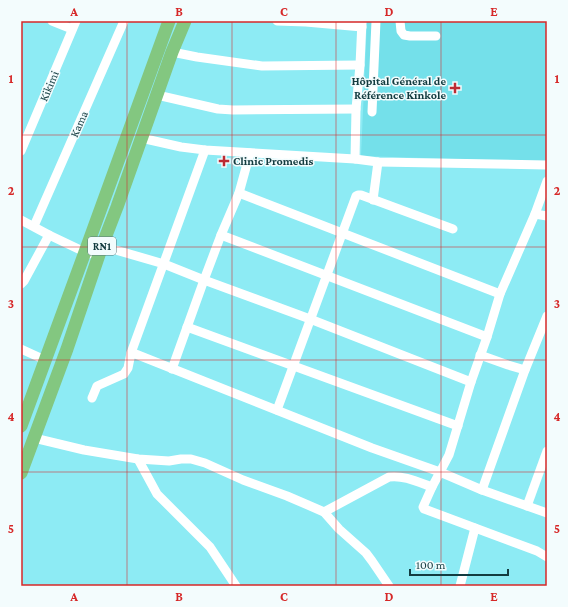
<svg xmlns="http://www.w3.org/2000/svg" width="568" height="607" viewBox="0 0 568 607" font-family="'Crimson Pro',serif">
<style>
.built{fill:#74e0ea}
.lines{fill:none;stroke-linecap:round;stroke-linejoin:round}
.minor{stroke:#fff;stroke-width:9}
.highway{stroke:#83c780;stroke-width:13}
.grid{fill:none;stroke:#d62828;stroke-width:1;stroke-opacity:0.55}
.poi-dot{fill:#bc2c34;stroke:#f3fcfd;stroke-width:1.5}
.labels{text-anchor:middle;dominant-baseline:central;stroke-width:3;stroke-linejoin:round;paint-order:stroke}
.shield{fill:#f3fcfd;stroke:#567679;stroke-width:1}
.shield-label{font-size:11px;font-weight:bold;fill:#133c40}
.poi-label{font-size:12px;font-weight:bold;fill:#133c40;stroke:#f3fcfd;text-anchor:end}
.street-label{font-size:12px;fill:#133c40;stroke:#f3fcfd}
.neatline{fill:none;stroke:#d62828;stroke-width:1.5}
.grid-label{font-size:13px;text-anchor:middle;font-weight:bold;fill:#d62828}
</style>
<rect width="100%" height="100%" fill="#8debf4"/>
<path class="built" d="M 367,21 L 547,21 L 547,162 L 361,156 Z"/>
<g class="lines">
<g class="minor">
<path d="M 52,21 L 72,29"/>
<path d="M 277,21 L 306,22 L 362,27"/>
<path d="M 400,21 L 401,31 L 404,35 L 410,36 L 436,36"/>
<path d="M 172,52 L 197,57 L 262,66 L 360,65"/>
<path d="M 157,95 L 218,109 L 233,110 L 356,109"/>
<path d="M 372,112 L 376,21"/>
<path d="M 141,138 L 181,147 L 205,150 L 355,159 L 378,162 L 547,165"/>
<path d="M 21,151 L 76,21"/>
<path d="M 355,159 L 356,109 L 360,65 L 362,21"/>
<path d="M 547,181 L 535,214 L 500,294 L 487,337 L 471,382 L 449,455 L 440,472 L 432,487 L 423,507 L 424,509 L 427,510 L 537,551 L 547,557"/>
<path d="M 239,193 L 500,294"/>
<path d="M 373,200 L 378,162"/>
<path d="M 535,214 L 547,216"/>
<path d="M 21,220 L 49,235 L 89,254"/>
<path d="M 34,226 L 124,21"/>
<path d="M 221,235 L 487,337"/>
<path d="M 102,246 L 164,264 L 204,280 L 310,319 L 471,382"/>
<path d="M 21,284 L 24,281 L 49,235"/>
<path d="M 187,327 L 458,426"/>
<path d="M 21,349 L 45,360"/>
<path d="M 131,353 L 205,150"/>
<path d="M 480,355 L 508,365 L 525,370"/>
<path d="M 172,369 L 204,280 L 221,235 L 239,193 L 250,153"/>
<path d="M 92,398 L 97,386 L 124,374 L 128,368 L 131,353 L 133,353 L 372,448 L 440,472 L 482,490 L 547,513"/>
<path d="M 277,410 L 356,196 L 358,195 L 361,195 L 453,229"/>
<path d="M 34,438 L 84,450 L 138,459 L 169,461 L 181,459 L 191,459 L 205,463 L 243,480 L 287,496 L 324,512 L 339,529 L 366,553 L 372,561 L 389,586"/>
<path d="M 138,459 L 157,494 L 210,547 L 236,586"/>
<path d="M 482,490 L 525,370 L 547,316"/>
<path d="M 527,506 L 547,451"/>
<path d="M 324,512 L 389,477 C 404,475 418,482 432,487"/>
<path d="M 460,586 L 475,528"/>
</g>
<g class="highway">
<path d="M 21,426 L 85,252 L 169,21"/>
<path d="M 21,473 L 67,349 L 102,246 L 117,207 L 172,52 L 185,21"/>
</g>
</g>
<path class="grid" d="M 127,21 L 127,586M 232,21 L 232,586M 336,21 L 336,586M 441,21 L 441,586M 21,135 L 547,135M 21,247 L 547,247M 21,360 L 547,360M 21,472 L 547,472"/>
<g class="poi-dot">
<path d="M453 82h4v4h4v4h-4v4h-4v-4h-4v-4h4z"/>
<path d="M222 155h4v4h4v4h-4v4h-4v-4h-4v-4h4z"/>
</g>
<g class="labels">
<rect class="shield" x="88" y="237" width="28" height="18" rx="3"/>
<g class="shield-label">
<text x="102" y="246">RN1</text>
</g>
<g class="poi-label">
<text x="446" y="81">Hôpital Général de<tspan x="446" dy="14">Référence Kinkole</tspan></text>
<text x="233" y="161" text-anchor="start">Clinic Promedis</text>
</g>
<g class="street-label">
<text transform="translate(49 86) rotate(-67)">Kikimi</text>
<text transform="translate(79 124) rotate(-66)">Kama</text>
</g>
</g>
<rect width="568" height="607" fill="none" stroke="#f3fcfd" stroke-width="44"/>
<path d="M410 569v6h98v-6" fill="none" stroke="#133c40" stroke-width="2"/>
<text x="416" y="569" font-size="12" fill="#133c40" stroke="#f3fcfd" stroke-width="3" paint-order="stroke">100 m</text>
<rect x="22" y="22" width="524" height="563" class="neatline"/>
<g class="grid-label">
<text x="74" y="16">A</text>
<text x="179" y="16">B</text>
<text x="284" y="16">C</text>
<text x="389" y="16">D</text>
<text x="494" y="16">E</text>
<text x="11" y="83">1</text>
<text x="557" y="83">1</text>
<text x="11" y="195">2</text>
<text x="557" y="195">2</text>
<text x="11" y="308">3</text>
<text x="557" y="308">3</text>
<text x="11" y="421">4</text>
<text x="557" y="421">4</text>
<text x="11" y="533">5</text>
<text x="557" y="533">5</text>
<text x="74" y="601">A</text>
<text x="179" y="601">B</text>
<text x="284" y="601">C</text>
<text x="389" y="601">D</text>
<text x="494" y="601">E</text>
</g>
</svg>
